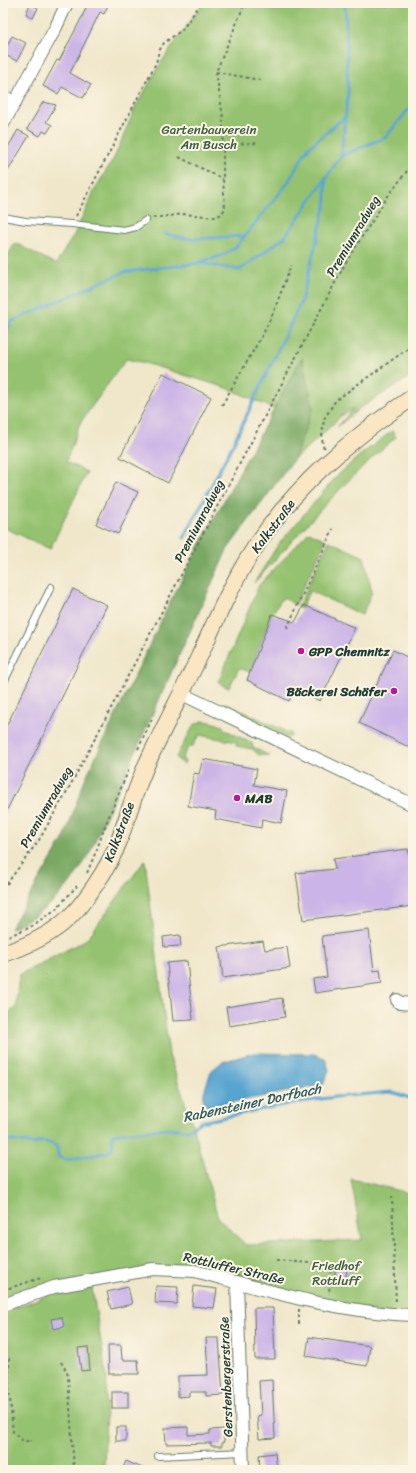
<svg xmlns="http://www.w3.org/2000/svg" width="416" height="1473" viewBox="0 0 416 1473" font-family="Sriracha,sans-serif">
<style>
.green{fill:#95c270;stroke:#5a8052}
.forest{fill:#78a862;stroke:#4c724b}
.water{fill:#57a4d0;stroke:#3b7082}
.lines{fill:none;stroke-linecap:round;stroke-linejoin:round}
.stream{stroke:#57a4d0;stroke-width:3}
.building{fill:#cbb4e7}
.service-casing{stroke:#687869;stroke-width:8}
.minor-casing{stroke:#687869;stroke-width:14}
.secondary-casing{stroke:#687869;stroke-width:18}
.path{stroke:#687869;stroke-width:2;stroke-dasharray:3 3;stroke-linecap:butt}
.service{stroke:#fff;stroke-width:6}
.minor{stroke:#fff;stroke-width:12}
.secondary{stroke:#fbe6c3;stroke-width:16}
.poi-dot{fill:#b5179e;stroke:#fcf5e5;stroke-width:1.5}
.labels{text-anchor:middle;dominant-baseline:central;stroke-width:4;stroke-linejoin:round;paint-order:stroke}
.park-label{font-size:13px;fill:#3c5e43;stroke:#fcf5e5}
.street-label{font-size:13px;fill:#1f3d34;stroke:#fcf5e5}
.poi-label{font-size:13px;font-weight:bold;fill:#1f3d34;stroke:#fcf5e5;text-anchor:start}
.water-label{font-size:14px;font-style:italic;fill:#305c63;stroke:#fcf5e5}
</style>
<rect width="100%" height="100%" fill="#fcf5e5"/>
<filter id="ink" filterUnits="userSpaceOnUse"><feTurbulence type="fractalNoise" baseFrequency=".025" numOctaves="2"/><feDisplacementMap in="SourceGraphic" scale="8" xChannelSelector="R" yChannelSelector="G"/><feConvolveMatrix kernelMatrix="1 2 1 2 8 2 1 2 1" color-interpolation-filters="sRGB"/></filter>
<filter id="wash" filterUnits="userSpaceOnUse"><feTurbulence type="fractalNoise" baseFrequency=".012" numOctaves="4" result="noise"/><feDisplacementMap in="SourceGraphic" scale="16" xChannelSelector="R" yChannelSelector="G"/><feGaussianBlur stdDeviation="0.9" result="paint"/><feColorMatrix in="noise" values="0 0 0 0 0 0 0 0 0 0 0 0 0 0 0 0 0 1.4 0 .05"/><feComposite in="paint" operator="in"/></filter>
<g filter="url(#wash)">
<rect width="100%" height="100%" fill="#f0e7cb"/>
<g class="green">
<path d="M 203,3 L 413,3 L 413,375 L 360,408 L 337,427 L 354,408 L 341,416 L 313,443 L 294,459 L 313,408 L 301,359 L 274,409 L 230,389 L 145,363 L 126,359 L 80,423 L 66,462 L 87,472 L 50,549 L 3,527 L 3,264 L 15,243 L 56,264 L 75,233 L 95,189 L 114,158 L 136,106 L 162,61 Z"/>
<path d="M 392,431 L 396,437 C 344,480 300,533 254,583 L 278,545 L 336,477 L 359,456 Z"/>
<path d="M 309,532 L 326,540 L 295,605 L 283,597 L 272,614 L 250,672 L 239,668 L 229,688 L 218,683 L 259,585 Z"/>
<path d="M 329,541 L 364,557 L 372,592 L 362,615 L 310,591 L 301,609 L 298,607 Z"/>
<path d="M 225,703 L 292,734 L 290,737 L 287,738 L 228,710 Z"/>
<path d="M 202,721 L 212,722 L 223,726 L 224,729 L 253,744 L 252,747 L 270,756 L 259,755 L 252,749 L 236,746 L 237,742 L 199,735 L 192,747 L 189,746 L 182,758 L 185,761 L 184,764 L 178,760 L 176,757 L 194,725 Z"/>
<path d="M 145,860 L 169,1055 L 193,1126 L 218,1218 L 246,1245 L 362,1240 L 351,1179 L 413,1194 L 413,1316 L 392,1316 L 176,1265 L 3,1299 L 3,1016 L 16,1008 L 19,975 L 87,939 Z"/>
<path d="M 91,1282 L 107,1377 L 104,1470 L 3,1470 L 3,1312 L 57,1292 Z"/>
</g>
<path class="forest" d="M 302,358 L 313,408 L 294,459 L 227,550 L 89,854 C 69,889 48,912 10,929 L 64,838 L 85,779 L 174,594 L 204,537 Z"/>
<path class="water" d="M 253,1053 L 314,1054 L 325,1058 L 329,1070 L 323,1085 L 207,1107 L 203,1100 L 204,1092 L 211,1071 L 222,1062 Z"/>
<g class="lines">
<g class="stream">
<path d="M 341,156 L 386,137 L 413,104"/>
<path d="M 165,234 L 191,239 L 244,236"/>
<path d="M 200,262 L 221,256 L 236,247 L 287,184 L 308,148 L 345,117"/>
<path d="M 3,341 L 11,322 L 124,272 L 199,263 L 240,270 L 285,237 L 341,156 L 348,94 L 345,3"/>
<path d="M 184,538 L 232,446 L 301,302 L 326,204 L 326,178"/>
<path d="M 3,1139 L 34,1144 L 42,1141 L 51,1143 L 57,1147 L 58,1156 L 66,1160 L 109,1152 L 113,1146 L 112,1134 L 168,1128 L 188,1130 L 201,1122 L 288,1104 L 335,1097 L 391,1092 L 413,1099"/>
</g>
</g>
<g id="blocks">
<g class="building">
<path d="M 82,3 L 109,3 L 104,14 L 100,12 L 70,73 L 91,85 L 83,98 L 62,87 L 58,94 L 43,86 L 57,60 L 59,61 L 82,17 L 87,5 Z"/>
<path d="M 30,4 L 38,8 L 33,18 L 26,14 Z"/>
<path d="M 12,36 L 26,43 L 17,61 L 3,54 Z"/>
<path d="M 43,102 L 56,105 L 46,122 L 52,125 L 47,133 L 43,131 L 40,136 L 27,129 Z"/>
<path d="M 18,130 L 29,136 L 3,179 L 3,162 L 8,154 L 5,152 Z"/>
<path d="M 163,373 L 211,397 L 168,483 L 120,457 Z"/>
<path d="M 116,482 L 138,492 L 118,534 L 96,524 Z"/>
<path d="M 73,589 L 107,605 L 3,818 L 3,733 Z"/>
<path d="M 304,605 L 355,628 L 320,701 L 295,690 L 289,701 L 247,680 L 272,614 L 295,622 Z"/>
<path d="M 393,650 L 413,660 L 413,749 L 359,723 Z"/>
<path d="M 203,759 L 257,769 L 254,785 L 287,791 L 281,823 L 262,819 L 261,828 L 215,819 L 216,811 L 188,806 L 194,773 L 199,774 Z"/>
<path d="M 408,849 L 410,859 L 413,858 L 413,906 L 303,920 L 296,873 L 335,869 L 333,859 Z"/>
<path d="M 369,930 L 374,971 L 380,970 L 382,983 L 315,993 L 313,979 L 327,977 L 322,936 Z"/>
<path d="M 180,935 L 181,946 L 164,947 L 163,937 Z"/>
<path d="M 263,941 L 265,950 L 287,947 L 290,968 L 223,978 L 219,947 Z"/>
<path d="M 187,961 L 193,1020 L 173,1021 L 167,963 Z"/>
<path d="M 282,998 L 285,1017 L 229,1026 L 226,1007 Z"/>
<path d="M 335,1264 L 347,1264 L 346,1278 L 335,1278 Z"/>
<path d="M 156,1286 L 178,1287 L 177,1304 L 155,1303 Z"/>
<path d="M 194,1286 L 217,1289 L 214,1308 L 192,1306 Z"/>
<path d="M 128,1287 L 132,1304 L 111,1309 L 107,1292 Z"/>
<path d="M 254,1308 L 273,1308 L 275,1359 L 255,1359 Z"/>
<path d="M 62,1317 L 64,1327 L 53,1329 L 51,1319 Z"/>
<path d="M 309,1337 L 370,1346 L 367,1366 L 306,1356 Z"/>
<path d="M 206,1338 L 219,1338 L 223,1395 L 206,1396 L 206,1392 L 189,1392 L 189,1396 L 178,1397 L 178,1376 L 208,1375 Z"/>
<path d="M 108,1345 L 121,1345 L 122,1360 L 138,1360 L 139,1374 L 109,1374 Z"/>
<path d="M 88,1347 L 90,1370 L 81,1371 L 78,1348 Z"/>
<path d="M 272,1380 L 275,1438 L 259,1439 L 257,1416 L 261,1415 L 259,1381 Z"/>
<rect x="112" y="1392" width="16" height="16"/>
<rect x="116" y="1427" width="10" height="14"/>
<path d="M 188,1427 L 188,1435 L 210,1434 L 210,1430 L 224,1429 L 224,1442 L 222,1442 L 222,1446 L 211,1446 L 211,1443 L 166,1444 L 165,1428 Z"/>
<path d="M 275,1453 L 277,1470 L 260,1470 L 259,1455 Z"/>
<path d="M 126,1461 L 147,1470 L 122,1470 Z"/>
</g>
</g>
</g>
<g filter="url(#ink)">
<use href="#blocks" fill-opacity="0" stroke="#687869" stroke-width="1"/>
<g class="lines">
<g class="service-casing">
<g id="service">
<path d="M 3,217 L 26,221 L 72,224 L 124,230 L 136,227 L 146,220"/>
<path d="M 3,684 L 51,587"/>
<path d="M 158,1456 L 243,1452"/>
</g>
</g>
<g class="minor-casing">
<g id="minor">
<path d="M 3,96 L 15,102"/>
<path d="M 3,124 L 56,27 L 67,3"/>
<path d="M 182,694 L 413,805"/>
<path d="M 397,1000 L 400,1003 L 413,1004"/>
<path d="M 237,1282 L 243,1470"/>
<path d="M 3,1305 L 54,1287 L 153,1269 L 195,1271 C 266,1290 339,1313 413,1315"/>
</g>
</g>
<g class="secondary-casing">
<path id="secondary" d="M 3,954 C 24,947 46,937 63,923 C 84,906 110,865 119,841 C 129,812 137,784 150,757 C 166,723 183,691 199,657 C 215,622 231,585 252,552 C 293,487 350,439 413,397"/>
</g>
<g class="path">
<path d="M 216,72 L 260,80"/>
<path d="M 223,144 L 258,143"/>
<path d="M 179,157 L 223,179"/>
<path d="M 76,216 L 156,63 L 159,51 L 164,43 L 182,30 L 201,3"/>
<path d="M 153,218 L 184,214 L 215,217 L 222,214 L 225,208 L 223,179 L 223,117 L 216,72 L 245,3"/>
<path d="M 222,405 L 264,332 L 274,311 L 291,265"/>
<path d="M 325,448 L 323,446 L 322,437 L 324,419 L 336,400 L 413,345"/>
<path d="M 287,628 L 333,529"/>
<path d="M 138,749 L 152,719"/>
<path d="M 87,873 L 97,849 L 105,826 L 129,769"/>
<path d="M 3,889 L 39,840 L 70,786 L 346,262 L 388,196 L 413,163"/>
<path d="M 3,938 L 29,928 L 56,909 L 77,886"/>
<path d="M 392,1196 L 396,1303"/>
<path d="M 276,1260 L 331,1265 L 329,1294"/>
<path d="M 3,1290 L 41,1278 L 43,1279"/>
<path d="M 299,1309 L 299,1324"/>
<path d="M 9,1358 L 9,1388 L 13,1432 L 23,1441 L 32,1441"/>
<path d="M 61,1362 L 67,1372 L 68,1377 L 74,1470"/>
</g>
<use href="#service" class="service"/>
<use href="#minor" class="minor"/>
<use href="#secondary" class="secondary"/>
</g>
</g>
<g class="poi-dot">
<circle cx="301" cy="651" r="4"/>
<circle cx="394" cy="691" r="4"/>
<circle cx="237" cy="798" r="4"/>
</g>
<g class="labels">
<g class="park-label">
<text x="209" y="129">Gartenbauverein<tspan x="209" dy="15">Am Busch</tspan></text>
<text x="336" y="1265">Friedhof<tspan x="336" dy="15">Rottluff</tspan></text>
</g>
<g class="street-label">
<text transform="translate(353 236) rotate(-59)">Premiumradweg</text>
<text transform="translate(199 521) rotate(-62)">Premiumradweg</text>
<text transform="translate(273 526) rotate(-53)">Kalkstraße</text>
<text transform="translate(46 807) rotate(-60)">Premiumradweg</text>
<text transform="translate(119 832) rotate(-69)">Kalkstraße</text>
<text transform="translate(234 1268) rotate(13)">Rottluffer Straße</text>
<text transform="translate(226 1377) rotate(-92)">Gerstenbergerstraße</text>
</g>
<g class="poi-label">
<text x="309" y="651">GPP Chemnitz</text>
<text x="386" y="691" text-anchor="end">Bäckerei Schäfer</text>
<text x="245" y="798">MAB</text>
</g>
<g class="water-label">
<text transform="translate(252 1103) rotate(-12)">Rabensteiner Dorfbach</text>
</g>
</g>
<rect width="416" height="1473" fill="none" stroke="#fcf5e5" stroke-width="16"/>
</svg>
